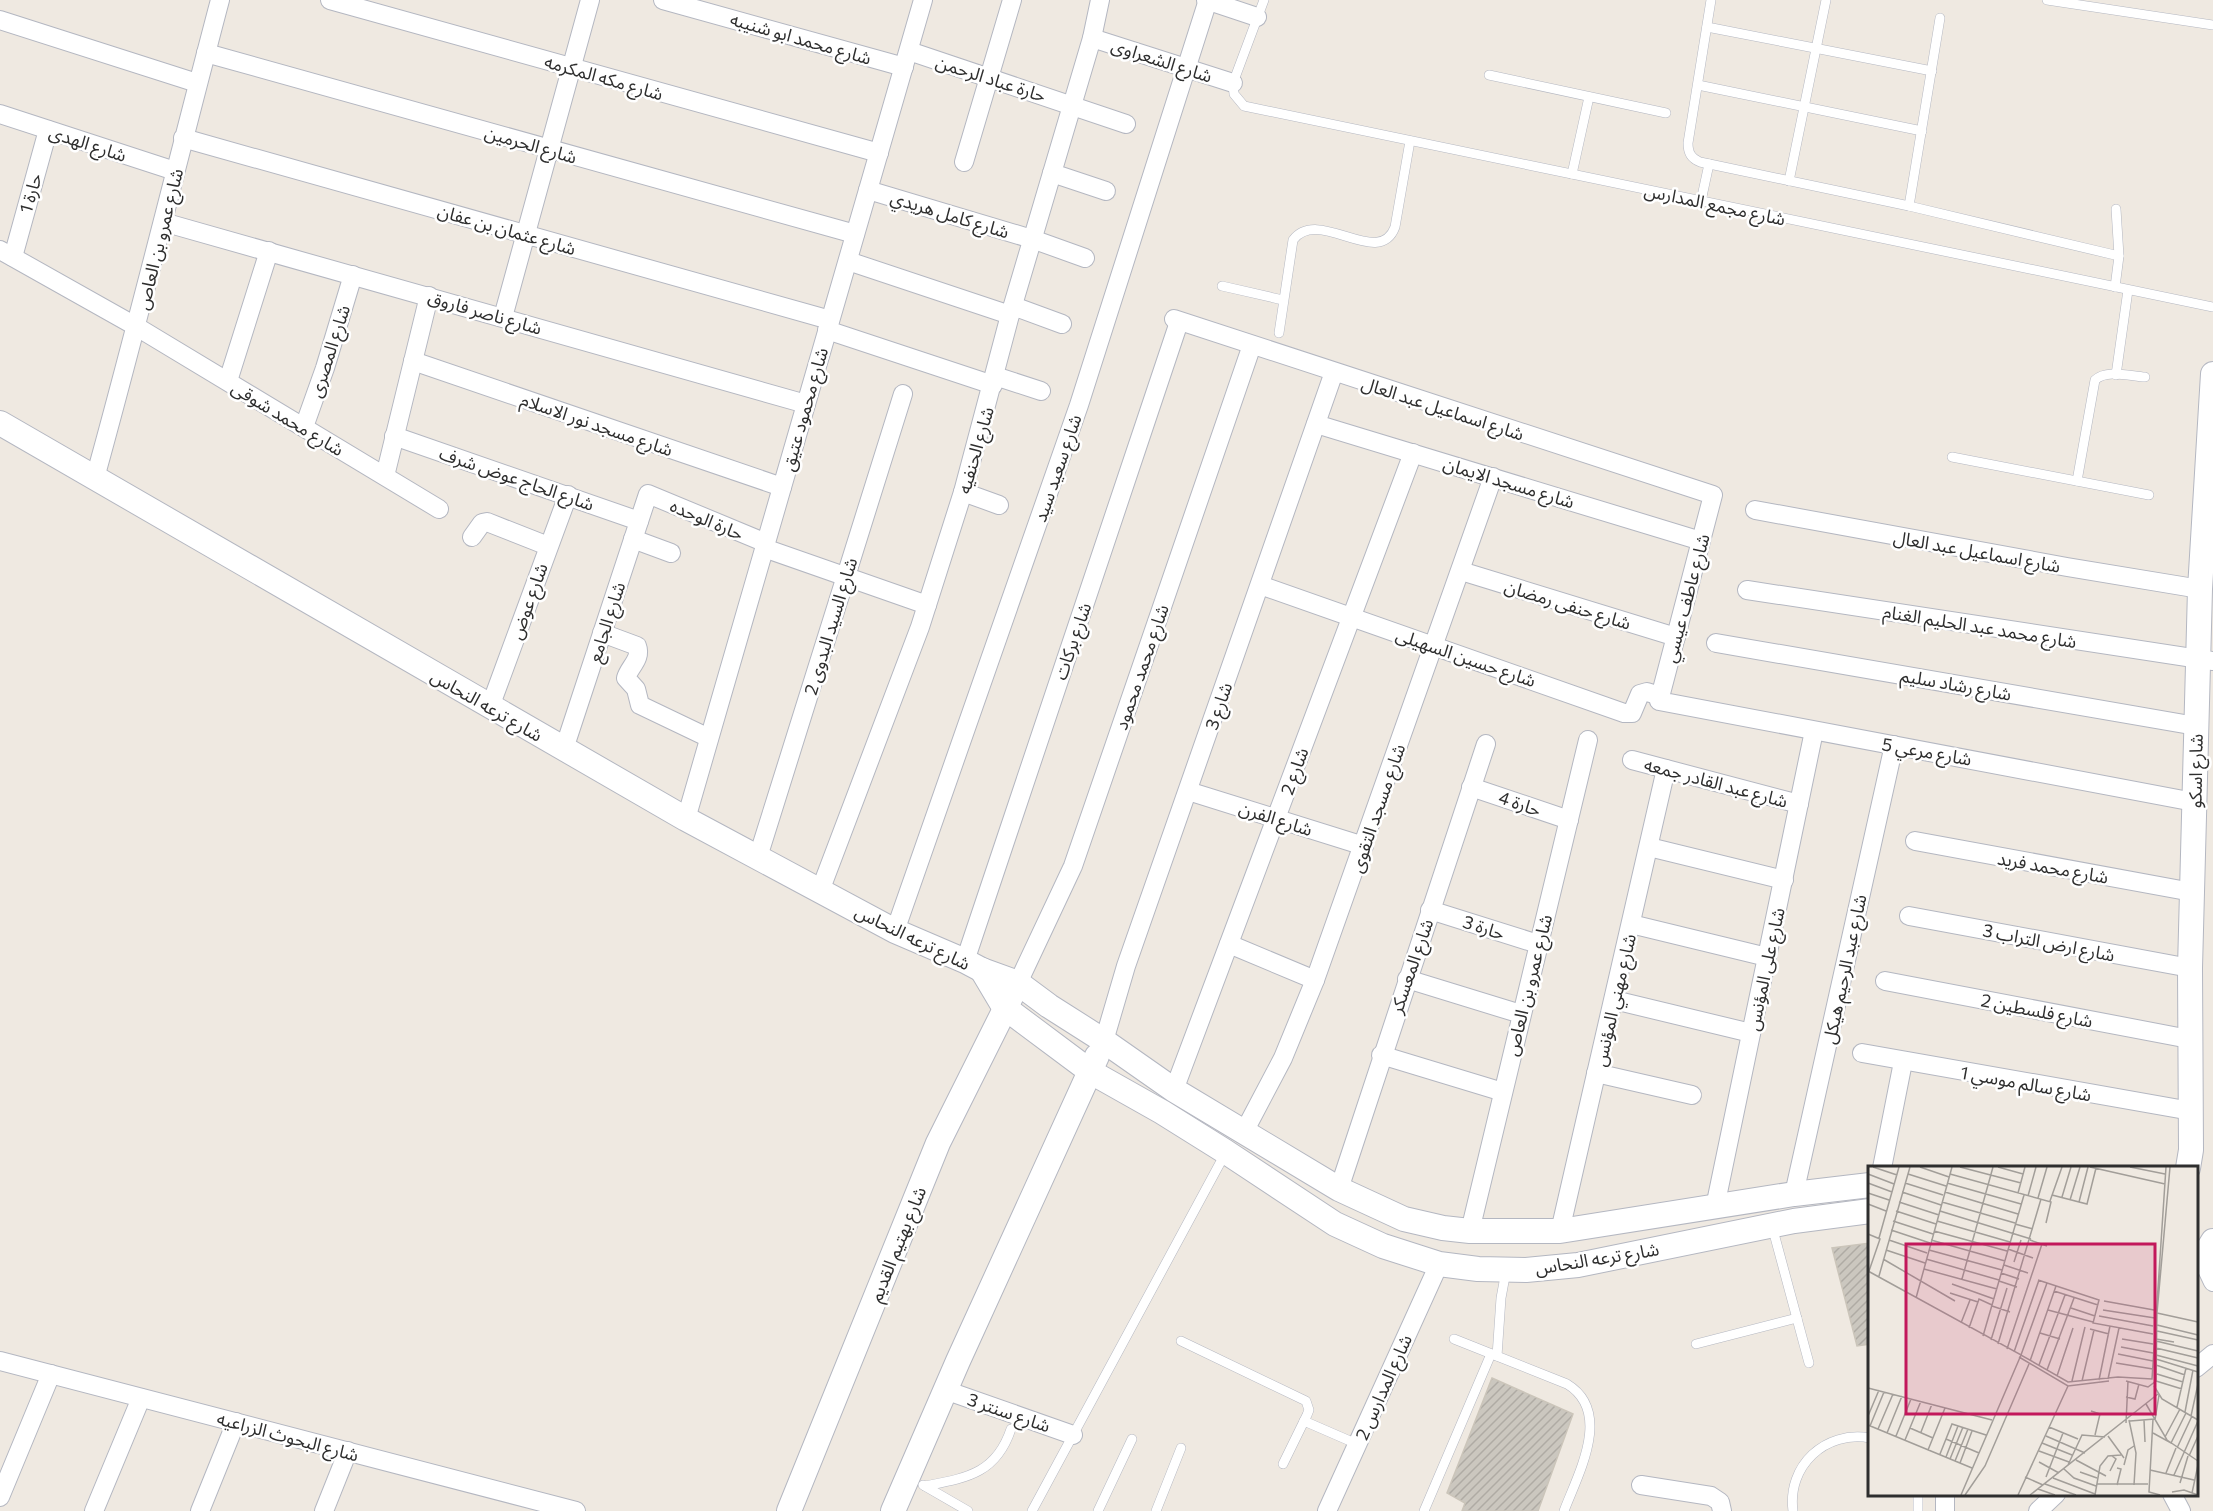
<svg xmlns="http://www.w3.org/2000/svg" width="2213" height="1511" viewBox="0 0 2213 1511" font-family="Commissioner,'Noto Sans Arabic',sans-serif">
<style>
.building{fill:url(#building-hatch);stroke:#cbc5ba;stroke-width:1.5}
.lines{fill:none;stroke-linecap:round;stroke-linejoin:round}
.lane-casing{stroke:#b4b7c1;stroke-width:10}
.street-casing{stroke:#b4b7c1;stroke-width:20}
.secondary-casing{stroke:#b4b7c1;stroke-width:26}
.lane{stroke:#fff;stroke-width:9}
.street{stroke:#fff;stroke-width:18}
.secondary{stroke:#fff;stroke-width:24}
.labels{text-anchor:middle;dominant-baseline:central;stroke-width:5;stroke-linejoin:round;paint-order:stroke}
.street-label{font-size:18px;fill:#2e2e2e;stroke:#fff}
.inset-road{fill:none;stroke:#a29e99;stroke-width:1.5}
.view{fill:#c2185b;fill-opacity:0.15;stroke:#c2185b;stroke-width:3}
.inset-edge{fill:none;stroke:#2e2e2e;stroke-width:3}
</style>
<defs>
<pattern id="building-hatch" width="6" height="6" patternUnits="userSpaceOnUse" patternTransform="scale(1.5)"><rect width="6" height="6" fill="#cbc7bf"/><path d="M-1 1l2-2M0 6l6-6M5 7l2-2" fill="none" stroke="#afaba4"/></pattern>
</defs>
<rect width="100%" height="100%" fill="#efe9e1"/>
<g class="building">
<path d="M 1870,1243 L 1870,1344 L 1857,1346 L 1832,1248 Z"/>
<path d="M 1492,1378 L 1573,1414 L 1538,1511 L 1462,1511 L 1465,1503 L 1447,1493 Z"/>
</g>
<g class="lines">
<g class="lane-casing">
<g id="lane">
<path d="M 1264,0 L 1233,83 L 1234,94 L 1244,106 L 2213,307"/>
<path d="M 1711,0 L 1688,143 C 1688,153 1691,158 1700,162 L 1909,206 L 2119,256"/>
<path d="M 2047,0 L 2213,25"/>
<path d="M 1707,27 L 1932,71"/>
<path d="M 1489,75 L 1666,113"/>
<path d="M 1698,85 L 1922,131"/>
<path d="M 1572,174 L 1589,97"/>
<path d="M 1789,181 L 1826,0"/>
<path d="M 1701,201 L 1709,164"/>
<path d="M 1909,206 L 1940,18"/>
<path d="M 1222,286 L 1283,300"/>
<path d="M 2115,287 L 2119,256 L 2116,209"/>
<path d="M 1279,333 L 1293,240 C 1319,206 1379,270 1395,227 L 1410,141"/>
<path d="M 2116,375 L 2128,290"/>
<path d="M 1952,457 L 2149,495"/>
<path d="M 2077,481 L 2095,380 C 2106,369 2130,376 2145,377"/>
<path d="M 1772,1226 L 1809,1363"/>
<path d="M 1454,1339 L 1567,1384 C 1613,1412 1578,1474 1564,1511"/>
<path d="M 1181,1341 L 1306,1401 L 1309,1410 L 1307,1415 L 1283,1464"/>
<path d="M 1696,1344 L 1797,1318"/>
<path d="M 1497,1356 L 1501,1298 L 1506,1271"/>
<path d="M 1304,1421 L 1357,1444"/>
<path d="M 923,1485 L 968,1511"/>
<path d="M 925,1486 C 966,1478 996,1474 1011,1429"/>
<path d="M 1032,1511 L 1226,1152"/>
<path d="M 1098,1511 L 1132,1439"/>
<path d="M 1156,1511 L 1181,1448"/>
<path d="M 1424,1511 L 1491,1354"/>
<path d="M 1793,1511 C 1787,1466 1825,1430 1870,1438"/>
<path d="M 1918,1511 L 1918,1494"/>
</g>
</g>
<g class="street-casing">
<g id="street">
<path d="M 330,0 L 879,153"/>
<path d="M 663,0 L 904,67"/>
<path d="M 1206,0 L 1257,17"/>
<path d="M 0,20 L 197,83"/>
<path d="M 1092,38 L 1233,83"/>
<path d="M 909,51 L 1126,124"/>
<path d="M 206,53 L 855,234"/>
<path d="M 0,114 L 175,171"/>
<path d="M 183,138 L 830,320"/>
<path d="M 964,162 L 1012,0"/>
<path d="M 1052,173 L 1106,191"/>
<path d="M 868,190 L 1032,239 L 1085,258"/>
<path d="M 163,222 L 806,404"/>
<path d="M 0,250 L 137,327 L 439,509"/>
<path d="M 13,257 L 48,130"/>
<path d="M 848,261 L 1010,315"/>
<path d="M 1013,306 L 1062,324"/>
<path d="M 503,317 L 590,0"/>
<path d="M 1174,319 L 1713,495 L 1659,701 L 2194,802"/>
<path d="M 827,330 L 993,385"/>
<path d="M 413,361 L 782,487"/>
<path d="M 995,376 L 1041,391"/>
<path d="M 228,381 L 269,251"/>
<path d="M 1316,424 L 1701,541"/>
<path d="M 304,427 L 325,368 L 353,275"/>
<path d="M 394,436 L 639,521"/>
<path d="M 385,476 L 429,296"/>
<path d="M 95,478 C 139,319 178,159 220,0"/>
<path d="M 963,492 L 999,505"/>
<path d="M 1755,510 L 2067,567 L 2200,589"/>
<path d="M 472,537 L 482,523 L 487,522 L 548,546"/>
<path d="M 633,539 L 671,553"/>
<path d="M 764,548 L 927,605"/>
<path d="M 1461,571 L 1676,637"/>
<path d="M 1260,585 L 1624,713 L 1632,713 L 1640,694 L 1647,692 L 1660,696"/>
<path d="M 1747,590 L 2213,661"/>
<path d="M 602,633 L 637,646 C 642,659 629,667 626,678 L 636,689 L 640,705 L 709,738"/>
<path d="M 1716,643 L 2196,726"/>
<path d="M 490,707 L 568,495"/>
<path d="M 564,749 L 648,494 L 766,543"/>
<path d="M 1632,760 L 1799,804"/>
<path d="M 1471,787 L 1569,820"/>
<path d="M 1188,791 L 1364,846"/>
<path d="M 686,819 L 923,0"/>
<path d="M 1915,841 L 2192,892"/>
<path d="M 1649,847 L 1784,880"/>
<path d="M 758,857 L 903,394"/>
<path d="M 820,891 L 920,627 L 963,492 L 1010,315 L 1092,38 L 1100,0"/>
<path d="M 1430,910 L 1538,944"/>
<path d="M 1909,916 L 2190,968"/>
<path d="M 1631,924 L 1767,957"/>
<path d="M 895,931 L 1079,405 L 1208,0"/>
<path d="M 1229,944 L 1315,980"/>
<path d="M 965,961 L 1179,322"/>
<path d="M 1407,979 L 1521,1014"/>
<path d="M 1885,981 L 2189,1039"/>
<path d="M 1018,983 L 1073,866 L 1252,345"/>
<path d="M 1614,1000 L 1751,1033"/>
<path d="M 1104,1041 L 1126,966 L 1334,372"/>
<path d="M 1862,1053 L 2191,1111"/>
<path d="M 1381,1055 L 1503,1092"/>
<path d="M 1596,1073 L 1692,1095"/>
<path d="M 1174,1090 L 1413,453"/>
<path d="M 1244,1132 L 1283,1058 L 1315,980 L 1493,477"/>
<path d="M 1882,1168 L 1903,1062"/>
<path d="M 1339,1189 L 1486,744"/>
<path d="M 1794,1194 L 1894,745"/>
<path d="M 1715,1207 L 1814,731"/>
<path d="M 1470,1231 L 1588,740"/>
<path d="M 1560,1231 L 1666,769"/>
<path d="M 2202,1259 L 2213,1282"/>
<path d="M 0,1361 L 576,1511"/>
<path d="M 2196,1368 L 2213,1354"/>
<path d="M 945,1390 L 1073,1435"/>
<path d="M 1641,1485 L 1711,1496 L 1720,1502 L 1722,1511"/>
<path d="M 2172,1494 L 2181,1511"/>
<path d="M 0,1497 L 51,1374"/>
<path d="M 94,1511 L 141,1398"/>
<path d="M 200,1511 L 236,1422"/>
<path d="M 324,1511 L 348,1451"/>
<path d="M 1327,1511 L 1439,1264"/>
<path d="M 1945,1511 L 1945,1494"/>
<path d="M 2038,1511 L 2056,1494"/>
</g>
</g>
<g class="secondary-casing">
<g id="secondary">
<path d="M 0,423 L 686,819 L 895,931 L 965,961 L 982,970 L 1018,983 L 1049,1006 L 1104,1041 L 1174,1090 L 1339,1189 L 1404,1219 L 1443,1228 L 1470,1231 L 1560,1231 L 1794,1194 L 1870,1185"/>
<path d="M 982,970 L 1004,1007 L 1091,1072 L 1162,1112 L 1226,1152 L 1335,1224 L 1383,1246 L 1439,1264 L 1478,1269 L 1526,1270 L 1578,1265 L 1794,1221 L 1870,1211"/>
<path d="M 2188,1168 L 2191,1150 L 2190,968 L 2200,589 L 2213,374"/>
<path d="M 2196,1260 L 2202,1259 L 2213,1241"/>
<path d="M 789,1511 L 938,1143 L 1013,993"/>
<path d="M 893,1511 L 958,1361 L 1097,1056"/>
</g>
</g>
<use href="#lane" class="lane"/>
<use href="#street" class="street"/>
<use href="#secondary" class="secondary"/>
</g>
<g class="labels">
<g class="street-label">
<text transform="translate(801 38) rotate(16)">شارع محمد ابو شنيبه</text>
<text transform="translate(1162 60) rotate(18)">شارع الشعراوى</text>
<text transform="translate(604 77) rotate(16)">شارع مكه المكرمه</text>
<text transform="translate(991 78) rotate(18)">حارة عباد الرحمن</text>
<text transform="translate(88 143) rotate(18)">شارع الهدى</text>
<text transform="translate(531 144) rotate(16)">شارع الحرمين</text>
<text transform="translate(30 193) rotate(-74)">حارة 1</text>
<text transform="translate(1715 204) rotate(12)">شارع مجمع المدارس</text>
<text transform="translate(950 214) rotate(17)">شارع كامل هريدي</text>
<text transform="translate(507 229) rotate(16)">شارع عثمان بن عفان</text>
<text transform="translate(159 239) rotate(-76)">شارع عمرو بن العاص</text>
<text transform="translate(485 312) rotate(16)">شارع ناصر فاروق</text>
<text transform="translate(329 351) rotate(-72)">شارع المصرى</text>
<text transform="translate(1443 408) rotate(18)">شارع اسماعيل عبد العال</text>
<text transform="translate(804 409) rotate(-74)">شارع محمود عتيق</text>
<text transform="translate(288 418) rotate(31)">شارع محمد شوقى</text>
<text transform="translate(597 424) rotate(19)">شارع مسجد نور الاسلام</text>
<text transform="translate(975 450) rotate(-74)">شارع الحنفيه</text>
<text transform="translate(1057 468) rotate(-71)">شارع سعيد سيد</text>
<text transform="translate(517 478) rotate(19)">شارع الحاج عوض شرف</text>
<text transform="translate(1509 482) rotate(17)">شارع مسجد الايمان</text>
<text transform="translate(707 519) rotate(23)">حارة الوحده</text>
<text transform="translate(1977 551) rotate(10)">شارع اسماعيل عبد العال</text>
<text transform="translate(1686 598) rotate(-75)">شارع عاطف عيسي</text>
<text transform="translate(528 601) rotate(-70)">شارع عوض</text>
<text transform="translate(1568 604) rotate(17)">شارع حنفى رمضان</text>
<text transform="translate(606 622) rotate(-72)">شارع الجامع</text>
<text transform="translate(830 626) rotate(-73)">شارع السيد البدوى 2</text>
<text transform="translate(1980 626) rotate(9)">شارع محمد عبد الحليم الغنام</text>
<text transform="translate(1072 641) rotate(-71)">شارع بركات</text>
<text transform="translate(1466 657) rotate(19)">شارع حسين السهيلى</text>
<text transform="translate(1141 667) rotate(-71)">شارع محمد محمود</text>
<text transform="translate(1956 684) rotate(10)">شارع رشاد سليم</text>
<text transform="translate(487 705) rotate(30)">شارع ترعه النحاس</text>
<text transform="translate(1218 706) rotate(-71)">شارع 3</text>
<text transform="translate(1927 751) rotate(10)">شارع مرعي 5</text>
<text transform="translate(1294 771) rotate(-70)">شارع 2</text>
<text transform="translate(2195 771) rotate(-89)">شارع اسكو</text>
<text transform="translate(1716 782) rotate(15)">شارع عبد القادر جمعه</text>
<text transform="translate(1520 803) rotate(19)">حارة 4</text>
<text transform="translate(1377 808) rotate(-71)">شارع مسجد التقوى</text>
<text transform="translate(1276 818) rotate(18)">شارع الفرن</text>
<text transform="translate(2053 867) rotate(10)">شارع محمد فريد</text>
<text transform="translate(1484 927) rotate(18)">حارة 3</text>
<text transform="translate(913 937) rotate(26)">شارع ترعه النحاس</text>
<text transform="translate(2049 942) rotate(11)">شارع ارض التراب 3</text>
<text transform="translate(1411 966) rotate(-71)">شارع المعسكر</text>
<text transform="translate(1765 969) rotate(-78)">شارع على المؤنس</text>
<text transform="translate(1844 969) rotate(-78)">شارع عبد الرحيم هيكل</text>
<text transform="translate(1528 985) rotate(-76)">شارع عمرو بن العاص</text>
<text transform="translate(1614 1000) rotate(-77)">شارع مهني المؤنس</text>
<text transform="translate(2037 1010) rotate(11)">شارع فلسطين 2</text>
<text transform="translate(2026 1083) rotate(10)">شارع سالم موسي 1</text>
<text transform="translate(897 1244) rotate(-68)">شارع بهتيم القديم</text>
<text transform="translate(1597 1258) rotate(-9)">شارع ترعه النحاس</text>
<text transform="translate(1383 1387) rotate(-66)">شارع المدارس 2</text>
<text transform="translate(1009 1412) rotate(19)">شارع سنتر 3</text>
<text transform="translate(288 1436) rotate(15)">شارع البحوث الزراعيه</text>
</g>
</g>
<g transform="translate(1868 1166)">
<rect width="330" height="330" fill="#efe9e1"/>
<path class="inset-road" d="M 5,1 L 29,9M 52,1 L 81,11M 92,1 L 153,17M 130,1 L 155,8M 222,1 L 297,18M 262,1 L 297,8M 0,8 L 26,18M 40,8 L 78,20M 82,8 L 183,36 L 178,57M 0,17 L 24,26M 37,17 L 75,29M 79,17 L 153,38M 34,26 L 73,39M 77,26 L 150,48M 0,27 L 21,34M 150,27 L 157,1M 184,29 L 219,38 L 228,2M 160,30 L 168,1M 194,31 L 203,1M 170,32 L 179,1M 202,34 L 212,1M 182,35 L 194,1M 31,36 L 71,49M 74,36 L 147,57M 211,36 L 220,1M 0,38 L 18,45M 28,45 L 68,58M 72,45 L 163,73M 25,55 L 65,68M 69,55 L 142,76M 147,58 L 165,63M 23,64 L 62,77M 66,65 L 139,85M 0,68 L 12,73 L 1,105M 11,72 L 31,1M 21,74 L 59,87M 63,74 L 137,95M 162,74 L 179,80M 140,83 L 165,92M 18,84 L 57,97M 61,84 L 134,104M 15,93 L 87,135M 58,93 L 131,114M 146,96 L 153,74M 136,99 L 160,107M 56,103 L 129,123M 0,105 L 153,189 L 179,117M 133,107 L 151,113M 11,110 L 42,1M 94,113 L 125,1M 170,114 L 231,134 L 225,157 L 285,168M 131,115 L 149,121M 84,118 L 126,133M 186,125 L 230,139M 82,127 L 110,136M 48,132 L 84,1M 236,135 L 286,144M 124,140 L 142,146M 203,142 L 227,150M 180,144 L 225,156M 235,144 L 287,152M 289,147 L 330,156M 231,150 L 285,160M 93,157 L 102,134M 289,159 L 330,169M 101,162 L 111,133 L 124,139M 222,163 L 241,168M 289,165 L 330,174M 172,167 L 192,173M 115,170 L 156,29M 254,173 L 285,178M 288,173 L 306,176M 123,174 L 139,122M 288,175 L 330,185M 130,178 L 173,33M 253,181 L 285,187M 288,182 L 330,192M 139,183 L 174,78M 146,186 L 171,114M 250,188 L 285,195M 288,189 L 330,200M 151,191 L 200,220 L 241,215M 288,193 L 330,206M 162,195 L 188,120M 248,197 L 285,203M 171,199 L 197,129M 288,199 L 317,209M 179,204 L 206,132M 289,208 L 315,216M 189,210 L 205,162M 240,213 L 251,162M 231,214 L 242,160M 204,215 L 217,161M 214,215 L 226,164M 258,215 L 280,221 L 288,215 L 289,147 L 302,1M 288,215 L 314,223M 286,220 L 294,233 L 330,254M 0,222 L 124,254M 258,231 L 267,233 L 271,218M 278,238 L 299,274 L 330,295M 309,241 L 318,202M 223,245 L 232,248 L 227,269M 317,246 L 325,204M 0,250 L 11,224M 323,250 L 330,218M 285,253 L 281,326 L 292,329M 261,254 L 268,287 L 266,319M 276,254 L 277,276M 287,254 L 291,229M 262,255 L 287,253M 258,257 L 260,215M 0,259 L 104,302M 2,260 L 16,226M 181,261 L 210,273M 42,262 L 65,272M 10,263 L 25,228M 53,266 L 64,238M 19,267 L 34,230M 285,267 L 303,277 L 318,247M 28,270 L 43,233M 178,270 L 217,287M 240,270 L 256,292M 297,271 L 312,243M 78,273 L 111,287M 37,274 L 53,235M 174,277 L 204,289M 309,282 L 324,250M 60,284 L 77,242M 171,285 L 201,296M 72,288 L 84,258 L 118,269M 321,290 L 330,270M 78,291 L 90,260M 82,293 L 95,261M 208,294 L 238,310M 87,295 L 100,263M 171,296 L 191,307M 92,297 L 104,265M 200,299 L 214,269 L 237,271M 256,299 L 260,284 L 266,280M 196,303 L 206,312 L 228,320M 282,304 L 326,314M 242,305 L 248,293 L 244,290M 212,306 L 229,312M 298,307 L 308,282M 306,309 L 330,255M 157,311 L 175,319M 178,311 L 195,267M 185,312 L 227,328M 312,317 L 320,290M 177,318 L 208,329M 229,318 L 280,318M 249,319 L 253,303 L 249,302M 170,323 L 187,329M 304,326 L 316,324 L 330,329M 324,327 L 330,299M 93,329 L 153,189 L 200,216 L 250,211 L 284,213 L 298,1M 97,329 L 117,300 L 161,198M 150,329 L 200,220M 162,329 L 290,228M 227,329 L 232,300 L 240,290 L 253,289"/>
<path class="view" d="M 38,78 L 287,78 L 287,248 L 38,248 Z"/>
<rect width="330" height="330" class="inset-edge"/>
</g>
</svg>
